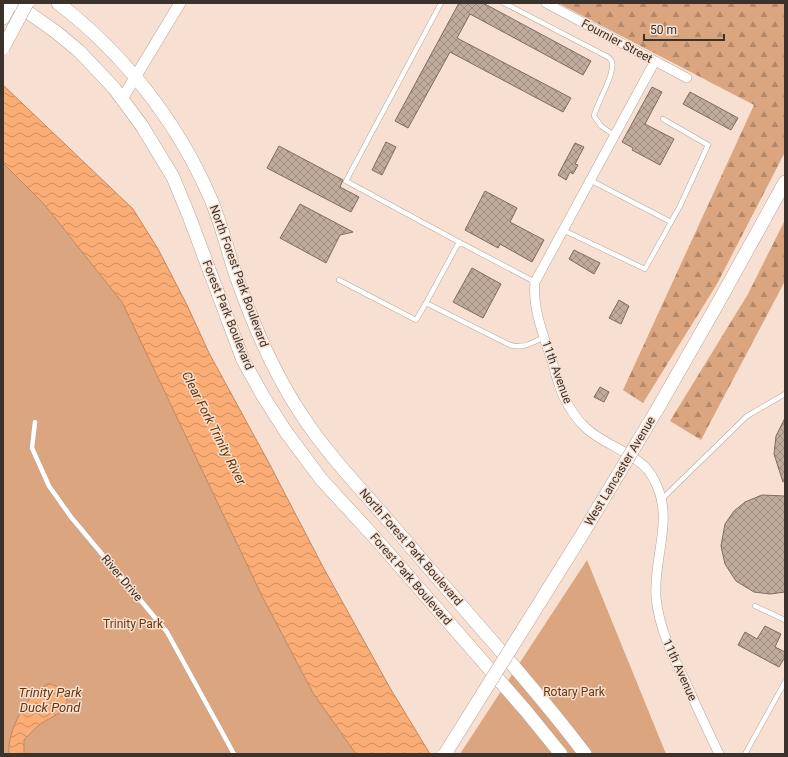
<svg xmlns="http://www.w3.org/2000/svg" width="788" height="757" viewBox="0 0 788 757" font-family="Roboto,sans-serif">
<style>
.green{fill:#dba580}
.forest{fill:url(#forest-firs)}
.water{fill:url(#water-waves);stroke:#c1885f}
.building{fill:url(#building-cross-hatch);stroke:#806b5e}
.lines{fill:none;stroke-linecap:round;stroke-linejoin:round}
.service-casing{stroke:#bba596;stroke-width:5.5}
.minor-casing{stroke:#bba596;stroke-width:10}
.tertiary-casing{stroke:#bba596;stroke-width:12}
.secondary-casing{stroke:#bba596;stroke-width:14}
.service{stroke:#fff;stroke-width:4.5}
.minor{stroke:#fff;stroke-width:9}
.tertiary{stroke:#fff;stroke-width:11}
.secondary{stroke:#fff;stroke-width:13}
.secondary-bridge-casing{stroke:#bba596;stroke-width:14;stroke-linecap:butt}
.secondary-bridge{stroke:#fff;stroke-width:13}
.labels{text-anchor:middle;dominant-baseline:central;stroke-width:3;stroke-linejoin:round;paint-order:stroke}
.street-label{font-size:12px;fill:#3b322c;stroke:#f7e0d1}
.park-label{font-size:12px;fill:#68360b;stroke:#f7e0d1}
.water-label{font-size:13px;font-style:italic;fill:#67360a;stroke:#f7e0d1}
</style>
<defs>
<pattern id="forest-firs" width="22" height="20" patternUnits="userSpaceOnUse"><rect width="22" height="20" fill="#dba580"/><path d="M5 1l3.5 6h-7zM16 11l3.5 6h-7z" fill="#b38769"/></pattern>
<pattern id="water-waves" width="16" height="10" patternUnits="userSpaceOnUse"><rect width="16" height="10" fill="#fbad75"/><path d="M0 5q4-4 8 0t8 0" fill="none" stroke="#cc8d60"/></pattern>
<pattern id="building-cross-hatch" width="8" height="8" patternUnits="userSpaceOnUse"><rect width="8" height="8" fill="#c1ab9c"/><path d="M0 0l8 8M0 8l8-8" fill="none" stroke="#9e8c7f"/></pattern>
</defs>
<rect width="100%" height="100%" fill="#f7e0d1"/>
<g class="green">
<path d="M 3,163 L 44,204 L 122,302 L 261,594 L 313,693 L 356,754 L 3,754 Z"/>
<path d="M 587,560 L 666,754 L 460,754 Z"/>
</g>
<g class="forest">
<path d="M 558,3 L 785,3 L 785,152 L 717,284 L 643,403 L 623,390 L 754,105 Z"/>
<path d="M 785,220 L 785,281 L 701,440 L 670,421 L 748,294 Z"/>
</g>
<g class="water">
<path d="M 3,85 L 133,209 L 158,249 L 187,305 L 209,353 L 270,465 L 323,567 L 390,688 L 430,754 L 356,754 L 313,693 L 261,594 L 122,302 L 44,204 L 3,163 Z"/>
<path d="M 48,684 C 61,685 74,699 63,710 C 57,716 47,719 39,725 C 34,729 29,735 24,740 L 24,754 L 9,754 C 6,733 28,691 48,684 Z"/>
</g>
<g class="building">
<path d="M 459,3 L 483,3 L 591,61 L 583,75 L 470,14 L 457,38 L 571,98 L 563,112 L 450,52 L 408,128 L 395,121 Z"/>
<path d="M 652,87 L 662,92 L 645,124 L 674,139 L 660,165 L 632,150 L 633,148 L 622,142 Z"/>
<path d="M 690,92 L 738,118 L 731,130 L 683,104 Z"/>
<path d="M 386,142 L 396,147 L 382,175 L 372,170 Z"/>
<path d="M 575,143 L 584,147 L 575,164 L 578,165 L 573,174 L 570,172 L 566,180 L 558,175 Z"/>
<path d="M 279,146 L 343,180 L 340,187 L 359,197 L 351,212 L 267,168 Z"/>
<path d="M 485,191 L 517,208 L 510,222 L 544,240 L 532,262 L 500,244 L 498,248 L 465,230 Z"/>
<path d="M 300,204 L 353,232 L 340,235 L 326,263 L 280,238 Z"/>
<path d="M 574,250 L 600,263 L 594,274 L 569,259 Z"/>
<path d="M 472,268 L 501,284 L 483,318 L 453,302 Z"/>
<path d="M 619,300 L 629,306 L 621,324 L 609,318 Z"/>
<path d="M 600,387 L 609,392 L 604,402 L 594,397 Z"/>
<path d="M 785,418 L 785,481 L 783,482 L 774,454 L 776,436 Z"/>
<path d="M 762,495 L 785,496 L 785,592 L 770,594 L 754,592 L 736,581 L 725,564 L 721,546 L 725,524 L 734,511 L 745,502 Z"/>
<path d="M 765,626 L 781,634 L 775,647 L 785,652 L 785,657 L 779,667 L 738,645 L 745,632 L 757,639 Z"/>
</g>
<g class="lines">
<g class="service-casing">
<g id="service">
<path d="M 441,3 L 346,181 L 459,242"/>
<path d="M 504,3 L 606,56 C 608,57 610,58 611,60 C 618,70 596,104 594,116 L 601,126 L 614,135"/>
<path d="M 590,180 L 671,222"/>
<path d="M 563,230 L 645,269 L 680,206 L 708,145 L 663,119"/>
<path d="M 339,280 L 416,320 L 426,303"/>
<path d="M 535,282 L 459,242 L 426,303 L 510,345 C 523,349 532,343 544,337"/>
<path d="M 35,422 L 32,448 L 49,486 L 71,517 L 167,632 L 234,754"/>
<path d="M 662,499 L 747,416 L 785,394"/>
<path d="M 755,606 L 785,620"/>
<path d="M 745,754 L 785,682"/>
</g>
</g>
<g class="minor-casing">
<g id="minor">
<path d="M 546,3 L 687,78"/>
<path d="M 655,61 L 535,282 C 532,308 544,337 552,361 C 555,372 558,383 562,393 C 568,406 576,419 586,428 C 603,444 628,450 644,466 C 650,471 654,479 657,486 C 673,522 653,560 656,597 C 659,629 673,657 687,685 C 697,708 708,731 719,754"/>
</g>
</g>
<g class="tertiary-casing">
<path id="tertiary" d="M 122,99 L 180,3"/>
</g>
<g class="secondary-casing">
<g id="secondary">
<path d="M 15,3 L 56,32 L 79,51 L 114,88 L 142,126 L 173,177 L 189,216 L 243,360 L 263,396 L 286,432 L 321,479 L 376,539 L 526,711 L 561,754"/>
<path d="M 58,3 C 123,53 176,120 209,195 C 222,223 228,255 239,284 C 255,329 274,373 301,414 C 325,451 357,485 386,518 C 422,560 457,601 493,642 C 525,679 556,715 585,754"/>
<path d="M 3,18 L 11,3"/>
<path d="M 658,408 L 718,303 L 785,182"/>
</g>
</g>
<use href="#service" class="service"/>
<use href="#minor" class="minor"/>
<use href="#tertiary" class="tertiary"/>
<use href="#secondary" class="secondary"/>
<g class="secondary-bridge-casing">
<g id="secondary-bridge">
<path d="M 3,48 L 27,3"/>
<path d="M 445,754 L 580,538 L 658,408"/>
</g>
</g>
<use href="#secondary-bridge" class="secondary-bridge"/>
</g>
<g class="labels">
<g class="street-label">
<text transform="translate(617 41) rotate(28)">Fournier Street</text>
<text transform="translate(239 276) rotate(70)">North Forest Park Boulevard</text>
<text transform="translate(228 315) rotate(68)">Forest Park Boulevard</text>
<text transform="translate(557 372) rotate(70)">11th Avenue</text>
<text transform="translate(620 471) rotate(-59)">West Lancaster Avenue</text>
<text transform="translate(411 547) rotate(49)">North Forest Park Boulevard</text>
<text transform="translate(122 578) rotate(50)">River Drive</text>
<text transform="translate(411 579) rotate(49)">Forest Park Boulevard</text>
<text transform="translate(680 670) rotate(66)">11th Avenue</text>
</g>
<g class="park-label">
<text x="133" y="624">Trinity Park</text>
<text x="574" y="692">Rotary Park</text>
</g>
<g class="water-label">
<text transform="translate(214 428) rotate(63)">Clear Fork Trinity River</text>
<text x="50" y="692">Trinity Park<tspan x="50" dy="15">Duck Pond</tspan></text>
</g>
</g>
<rect width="788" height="757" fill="none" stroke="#3b322c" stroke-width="8"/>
<path d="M644 34v6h80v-6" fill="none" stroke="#3b322c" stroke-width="2"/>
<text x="650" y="34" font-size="12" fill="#3b322c" stroke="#f7e0d1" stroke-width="3" paint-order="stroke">50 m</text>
</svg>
